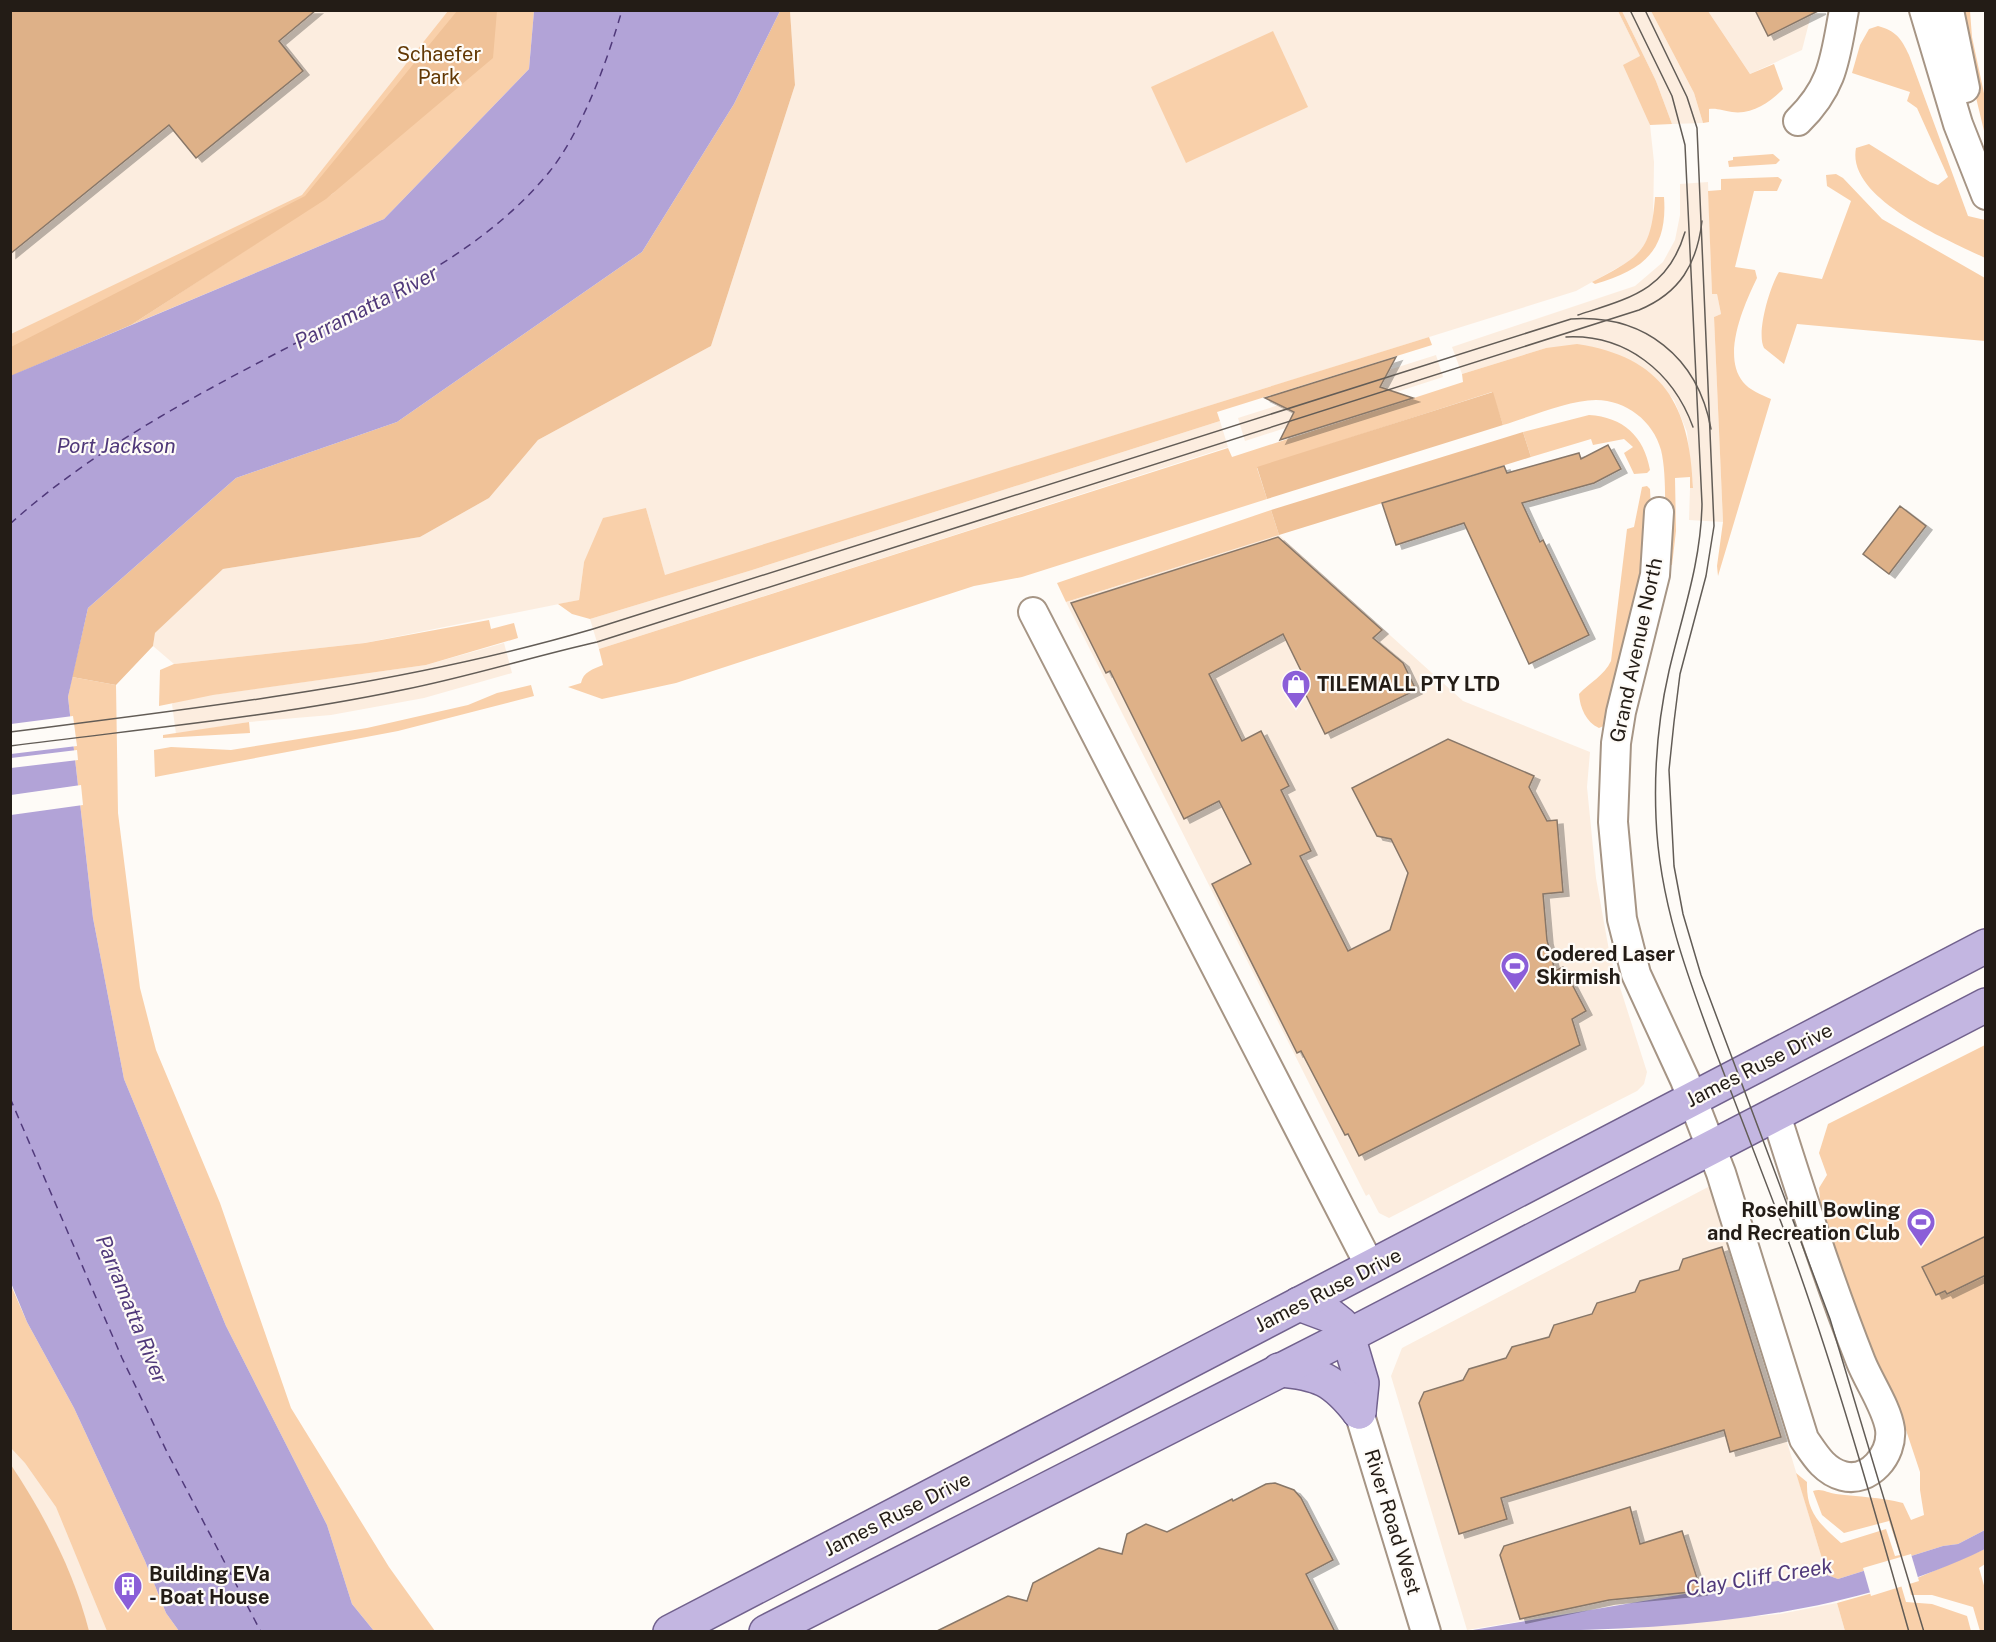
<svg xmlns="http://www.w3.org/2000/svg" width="1996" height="1642" viewBox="0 0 1996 1642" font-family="'Public Sans',sans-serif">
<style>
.built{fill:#fceddf}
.green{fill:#f9d0aa}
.forest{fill:#f0c298}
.water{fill:#b2a3d7}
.pier{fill:#fefbf7}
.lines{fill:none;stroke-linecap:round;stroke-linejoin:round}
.ferry{stroke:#50397a;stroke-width:1.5;stroke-dasharray:8 6;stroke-linecap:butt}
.building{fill:#deb188;stroke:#887768;stroke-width:1.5;filter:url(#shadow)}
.street-casing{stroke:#a69585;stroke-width:32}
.primary-casing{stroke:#71618d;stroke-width:36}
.street{stroke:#fff;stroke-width:28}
.primary{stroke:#c3b6e1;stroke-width:33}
.tram{stroke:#625c56;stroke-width:1.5}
.labels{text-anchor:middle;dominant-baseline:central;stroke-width:4.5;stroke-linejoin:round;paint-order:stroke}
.park-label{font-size:20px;fill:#623804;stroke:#fefbf7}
.street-label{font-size:20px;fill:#231c16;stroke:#fefbf7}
.poi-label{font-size:20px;font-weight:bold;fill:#231c16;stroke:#fefbf7;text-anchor:start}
.water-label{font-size:21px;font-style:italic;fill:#50397a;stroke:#fefbf7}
</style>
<defs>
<filter id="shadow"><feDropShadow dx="6" dy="4" stdDeviation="0" flood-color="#0004"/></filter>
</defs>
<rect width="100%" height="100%" fill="#fefbf7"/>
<g class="built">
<path d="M 11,11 L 457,11 L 305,196 L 11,347 Z"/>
<path d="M 790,11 L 1618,11 L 1640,56 L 1641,100 L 1650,125 L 1654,162 L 1653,226 L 1643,249 L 1628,262 L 1576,291 L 665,576 L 646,508 L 584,562 L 579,600 L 365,643 L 174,664 L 153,646 L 155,633 L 223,569 L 420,537 L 489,498 L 538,440 L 711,346 L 795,85 Z"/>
<path d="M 1622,11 L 1651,11 L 1694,93 L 1703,123 L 1672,124 L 1656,81 Z"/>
<path d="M 1708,11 L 1812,11 L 1802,50 L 1750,74 Z"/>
<path d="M 1708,182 L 1712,294 L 1717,294 L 1721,314 L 1714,317 L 1723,522 L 1689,520 L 1690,488 L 1693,488 L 1687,432 L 1674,400 L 1650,374 L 1546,348 L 1462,374 L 1452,347 L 1635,286 L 1663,262 L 1675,240 L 1680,215 L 1680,184 Z"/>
<path d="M 1436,355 L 1443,377 L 1245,441 L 1238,418 Z"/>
<path d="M 1220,421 L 1228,447 L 599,649 L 590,619 L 749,571 Z"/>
<path d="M 1279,535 L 1463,701 L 1590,752 L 1587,787 L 1596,878 L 1610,956 L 1647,1072 L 1644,1084 L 1637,1091 L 1389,1218 L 1379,1213 L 1369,1194 L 1366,1196 L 1066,602 Z"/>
<path d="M 504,643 L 512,673 L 424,698 L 331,715 L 249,722 L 176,734 L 172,704 L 176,700 L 426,665 Z"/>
<path d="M 1710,1186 L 1827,1575 L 1714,1589 L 1467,1630 L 1391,1376 L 1402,1348 Z"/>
<path d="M 10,1421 L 154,1631 L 11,1631 Z"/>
<path d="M 1837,1603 L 1845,1631 L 1593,1632 L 1780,1614 Z"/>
</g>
<g class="green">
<path d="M 448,11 L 534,11 L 529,69 L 384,219 L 131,325 L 335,192 L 34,358 L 11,382 L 11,334 L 302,195 Z"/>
<path d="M 1618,11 L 1622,11 L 1656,81 L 1672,124 L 1650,125 L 1623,65 L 1640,56 Z"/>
<path d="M 1651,11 L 1708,11 L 1750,74 L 1774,64 L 1783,89 C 1770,102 1752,115 1732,112 C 1723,111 1718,108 1709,109 L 1709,122 L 1703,123 L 1694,93 Z"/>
<path d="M 1961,11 L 1970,11 L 1972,37 L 1985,98 L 1985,135 L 1972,81 Z"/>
<path d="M 1878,26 C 1896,31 1901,38 1909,55 L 1968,216 L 1985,220 L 1985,258 C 1949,240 1846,199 1856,148 L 1869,144 L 1930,182 L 1938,185 L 1948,177 L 1917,108 L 1907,101 L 1910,92 L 1852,73 L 1860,45 L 1869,29 Z"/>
<path d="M 1273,31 L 1308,107 L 1186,163 L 1151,87 Z"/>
<path d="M 1773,154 L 1780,160 L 1776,164 L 1729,167 L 1728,161 L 1733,160 L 1733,157 Z"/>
<path d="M 1836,174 L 1843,178 L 1882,219 L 1985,278 L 1985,341 L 1797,324 L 1784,364 L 1764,348 C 1756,333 1770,286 1779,272 L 1822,279 L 1851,201 L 1827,186 L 1826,175 Z"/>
<path d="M 1778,177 L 1782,180 L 1777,191 L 1754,191 L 1735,267 L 1755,270 L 1757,278 C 1745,303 1721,355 1743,382 C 1749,390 1762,395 1771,399 L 1718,576 L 1717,566 L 1723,522 L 1714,317 L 1721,314 L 1717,294 L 1712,294 L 1708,191 L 1721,190 L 1721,179 Z"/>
<path d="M 1655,197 L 1664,197 C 1668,251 1643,270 1595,284 L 1592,282 C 1639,257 1651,253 1655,197 Z"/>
<path d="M 1429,337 L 1432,345 L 1217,412 L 1220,421 L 749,571 L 590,619 L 572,614 L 558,604 L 579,600 L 584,562 L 603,518 L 646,508 L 665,575 Z"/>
<path d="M 1577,344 C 1663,357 1690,405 1693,488 L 1690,488 L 1690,477 L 1675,478 L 1676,531 L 1672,565 L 1664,565 C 1664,535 1668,478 1661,450 C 1653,421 1626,400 1596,400 C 1569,400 1530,417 1503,425 L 1492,392 L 1257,468 L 1267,499 L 1022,577 L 974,586 L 676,683 L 602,699 L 568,687 L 581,683 C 583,672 593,669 603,665 L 599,649 L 1228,448 L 1232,457 L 1463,382 L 1462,374 L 1546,348 Z"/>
<path d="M 1589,415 C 1623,417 1644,436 1650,470 L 1647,473 L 1634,474 L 1624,453 L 1633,447 L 1624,439 L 1593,445 L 1591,439 L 1531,457 L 1523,432 Z"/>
<path d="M 1647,486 L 1650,489 L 1652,528 L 1606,725 L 1599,728 C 1586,722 1580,708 1579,694 C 1590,682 1604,676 1611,661 L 1627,529 L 1634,527 L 1642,487 Z"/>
<path d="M 1271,510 L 1279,535 L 1066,602 L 1057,583 Z"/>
<path d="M 489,620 L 491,629 L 514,623 L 518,638 L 426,665 L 213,695 L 159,706 L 160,670 L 174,664 L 365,643 Z"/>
<path d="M 72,677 L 116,685 L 118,813 L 140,988 L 156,1050 L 220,1203 L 291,1408 L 389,1567 L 435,1631 L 374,1631 L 352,1604 L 327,1525 L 226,1326 L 124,1079 L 93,918 L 68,697 Z"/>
<path d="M 531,685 L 534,696 L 398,731 L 155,777 L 154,750 L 171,747 L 231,750 L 367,728 L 468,705 L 497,693 Z"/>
<path d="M 249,722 L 250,733 L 163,738 L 163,735 Z"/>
<path d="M 1985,1045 L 1985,1530 L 1958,1544 L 1943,1546 L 1838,1579 L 1827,1575 L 1796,1473 L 1807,1482 C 1806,1513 1820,1524 1841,1543 L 1886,1529 L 1895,1556 L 1900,1555 L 1889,1521 L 1844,1533 L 1822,1515 L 1813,1491 C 1822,1488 1827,1493 1836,1494 C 1859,1497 1880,1497 1903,1503 L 1911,1520 L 1924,1515 L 1920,1490 L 1920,1472 L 1906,1430 L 1859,1325 L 1821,1210 L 1819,1188 L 1827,1175 L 1819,1153 L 1828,1124 Z"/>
<path d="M 10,1283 L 27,1322 L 74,1408 L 145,1561 L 166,1613 L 179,1631 L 107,1631 L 56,1507 L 25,1463 L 11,1448 Z"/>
<path d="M 1985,1549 L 1985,1564 L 1979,1568 L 1985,1589 L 1985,1631 L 1980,1631 L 1973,1607 L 1932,1595 L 1911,1595 L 1908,1582 Z"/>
<path d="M 1901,1585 L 1906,1602 L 1932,1604 L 1967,1616 L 1971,1631 L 1845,1631 L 1837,1603 Z"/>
</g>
<g class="forest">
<path d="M 457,11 L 497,11 L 493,58 L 326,199 L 131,325 L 11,376 L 11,347 L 305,196 Z"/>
<path d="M 780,11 L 790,11 L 795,85 L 711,346 L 538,440 L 489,498 L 420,537 L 223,569 L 155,633 L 153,646 L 116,685 L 72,677 L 88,608 L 236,478 L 397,422 L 642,252 L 734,104 Z"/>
<path d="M 1493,392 L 1503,425 L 1267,499 L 1257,467 Z"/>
<path d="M 1523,432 L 1531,457 L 1279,535 L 1271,510 Z"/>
<path d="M 11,1465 C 45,1516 74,1572 89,1631 L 11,1631 Z"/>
</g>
<g class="water">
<path d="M 534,11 L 780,11 L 734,104 L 642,252 L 397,422 L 236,478 L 88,608 L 68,697 L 93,918 L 124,1079 L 226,1326 L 327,1525 L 352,1604 L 374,1631 L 179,1631 L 166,1613 L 145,1561 L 74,1408 L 27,1322 L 11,1283 L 10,376 L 384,219 L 529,69 Z"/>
<path d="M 1985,1530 L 1985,1549 C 1823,1628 1639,1631 1461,1632 L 1714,1589 L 1827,1575 L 1838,1579 L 1943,1546 L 1958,1544 Z"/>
</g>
<g class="pier">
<path d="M 73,716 L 77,746 L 11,754 L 11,724 Z"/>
<path d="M 77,750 L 78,760 L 11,768 L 11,758 Z"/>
<path d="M 81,785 L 83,805 L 11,815 L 11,795 Z"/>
<path d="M 1911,1554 L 1919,1581 L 1871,1596 L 1863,1568 Z"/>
</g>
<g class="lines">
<g class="ferry">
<path d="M 10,524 C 101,442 214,386 321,330 C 403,288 491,244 550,171 C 582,131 608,59 622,10"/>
<path d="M 10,1098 L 122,1358 L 167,1452 L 261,1632"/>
</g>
</g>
<g class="building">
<path d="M 10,10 L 316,10 L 279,41 L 303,71 L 196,158 L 169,125 L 10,254 Z"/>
<path d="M 1755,10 L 1820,10 L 1768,36 Z"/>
<path d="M 1396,357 L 1380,387 L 1413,398 L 1280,440 L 1294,412 L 1265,398 Z"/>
<path d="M 1608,445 L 1621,469 L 1594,483 L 1522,503 L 1540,542 L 1543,540 L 1589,635 L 1529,664 L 1464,523 L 1396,545 L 1382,503 L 1504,466 L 1507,473 L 1579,453 L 1581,459 Z"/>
<path d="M 1900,506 L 1926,526 L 1889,574 L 1863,554 Z"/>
<path d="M 1278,537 L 1382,630 L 1373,638 L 1403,663 L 1416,690 L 1325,734 L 1302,687 L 1308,685 L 1283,634 L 1209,674 L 1242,741 L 1261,731 L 1289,786 L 1281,790 L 1311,851 L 1300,856 L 1348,951 L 1390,930 L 1408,873 L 1391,839 L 1377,836 L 1352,788 L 1448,739 L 1534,776 L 1529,787 L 1547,821 L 1557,820 L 1563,892 L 1543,894 L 1547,940 L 1555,971 L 1563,967 L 1586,1011 L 1572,1019 L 1580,1045 L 1359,1156 L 1348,1134 L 1345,1135 L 1301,1051 L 1297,1053 L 1212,884 L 1251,864 L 1219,801 L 1184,819 L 1110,671 L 1106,673 L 1071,603 Z"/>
<path d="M 1986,1236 L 1986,1275 L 1947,1294 L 1945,1291 L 1936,1295 L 1922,1267 Z"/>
<path d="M 1722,1247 L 1781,1437 L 1730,1452 L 1724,1430 L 1501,1498 L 1507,1519 L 1459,1534 L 1419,1403 L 1424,1392 L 1463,1380 L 1469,1369 L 1506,1358 L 1512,1347 L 1549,1337 L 1554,1325 L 1592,1314 L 1597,1303 L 1635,1292 L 1640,1281 L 1679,1270 L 1683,1259 Z"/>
<path d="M 1275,1483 L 1294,1490 L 1301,1498 L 1333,1560 L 1306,1574 L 1335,1632 L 935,1632 L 1008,1596 L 1027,1601 L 1033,1583 L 1099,1548 L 1122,1554 L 1127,1534 L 1146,1524 L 1167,1532 L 1232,1499 L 1233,1501 L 1266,1484 Z"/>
<path d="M 1630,1507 L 1640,1544 L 1682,1531 L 1701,1591 L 1609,1600 L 1520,1619 L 1500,1555 L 1504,1546 Z"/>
</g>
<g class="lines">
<g class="street-casing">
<g id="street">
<path d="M 1924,10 L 1958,124 L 1986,195"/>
<path d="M 1949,10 L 1965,88"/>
<path d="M 1798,121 C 1834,86 1835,58 1844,10"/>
<path d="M 1659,512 L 1655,575 L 1621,712 L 1616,743 L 1613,822 L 1622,919 L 1636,974 L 1685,1080 L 1721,1173 L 1804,1439 C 1815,1455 1824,1471 1843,1476 C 1869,1483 1893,1455 1890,1429 C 1887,1408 1869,1382 1861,1362 C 1829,1281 1802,1197 1776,1115"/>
<path d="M 1033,612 L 1371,1268"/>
<path d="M 1359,1412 L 1426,1632"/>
</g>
</g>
<g class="primary-casing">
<g id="primary">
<path d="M 1299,1304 L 1331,1316 L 1341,1324 L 1348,1336 L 1362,1383 L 1359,1412"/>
<path d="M 1279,1370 C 1319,1373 1334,1380 1359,1412"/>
<path d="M 670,1632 L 1986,946"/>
<path d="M 766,1632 L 1348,1336 L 1986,1005"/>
</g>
</g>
<use href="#street" class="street"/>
<use href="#primary" class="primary"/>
<g class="tram">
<path d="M 1630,10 L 1672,96 L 1685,145 L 1702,504 C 1701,563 1682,615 1669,671 C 1658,719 1654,769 1656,818 C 1659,900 1687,975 1715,1050 C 1740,1115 1765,1179 1789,1243 C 1835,1370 1872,1501 1909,1632"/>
<path d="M 1645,10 L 1687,97 L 1697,128 L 1714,526 L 1706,576 L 1680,674 L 1674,722 L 1669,770 L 1674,866 L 1683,914 L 1701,975 L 1830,1319 L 1924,1632"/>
<path d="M 1578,315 C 1630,298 1668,290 1685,232"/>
<path d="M 1566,337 C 1626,334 1673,372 1693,427"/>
<path d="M 10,732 C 207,707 402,685 593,629 L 1571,319 C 1644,314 1698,357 1711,429"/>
<path d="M 10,746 C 141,729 273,717 402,690 C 468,677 531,657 597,642 L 1639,310 C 1680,293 1697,264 1702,221"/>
</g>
</g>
<defs>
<g id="shop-pin" transform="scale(1.5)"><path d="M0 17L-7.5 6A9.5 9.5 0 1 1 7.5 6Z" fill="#8b5ed8" stroke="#fefbf7"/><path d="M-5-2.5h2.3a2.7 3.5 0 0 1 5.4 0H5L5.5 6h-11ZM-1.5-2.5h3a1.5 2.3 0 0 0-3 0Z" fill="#fff"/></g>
<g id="stadium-pin" transform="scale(1.5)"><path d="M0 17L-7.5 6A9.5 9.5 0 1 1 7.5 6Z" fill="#8b5ed8" stroke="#fefbf7"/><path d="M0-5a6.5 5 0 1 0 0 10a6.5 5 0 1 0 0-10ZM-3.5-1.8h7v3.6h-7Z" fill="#fff"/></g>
<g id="building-pin" transform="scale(1.5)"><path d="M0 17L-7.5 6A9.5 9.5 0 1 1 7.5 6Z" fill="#8b5ed8" stroke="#fefbf7"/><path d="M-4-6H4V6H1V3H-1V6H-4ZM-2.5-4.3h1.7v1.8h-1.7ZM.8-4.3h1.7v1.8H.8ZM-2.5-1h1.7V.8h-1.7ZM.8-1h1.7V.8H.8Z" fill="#fff"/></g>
</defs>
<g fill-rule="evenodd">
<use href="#shop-pin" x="1296" y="684"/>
<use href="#stadium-pin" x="1515" y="966"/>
<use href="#stadium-pin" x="1921" y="1222"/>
<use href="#building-pin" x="128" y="1586"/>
</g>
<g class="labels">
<g class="park-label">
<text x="439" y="54">Schaefer<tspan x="439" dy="23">Park</tspan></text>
</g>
<g class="street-label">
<text transform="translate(1636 650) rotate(-78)">Grand Avenue North</text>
<text transform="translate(1759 1065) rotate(-27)">James Ruse Drive</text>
<text transform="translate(1328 1290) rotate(-27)">James Ruse Drive</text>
<text transform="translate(897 1514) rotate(-27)">James Ruse Drive</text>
<text transform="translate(1393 1522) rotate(73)">River Road West</text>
</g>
<g class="poi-label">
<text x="1317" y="684">TILEMALL PTY LTD</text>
<text x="1536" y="954">Codered Laser<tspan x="1536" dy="23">Skirmish</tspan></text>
<text x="1900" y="1210" text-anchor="end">Rosehill Bowling<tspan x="1900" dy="23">and Recreation Club</tspan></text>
<text x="149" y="1574">Building EVa<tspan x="149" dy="23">- Boat House</tspan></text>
</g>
<g class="water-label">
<text transform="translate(366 307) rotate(-27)">Parramatta River</text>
<text x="116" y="445">Port Jackson</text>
<text transform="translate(132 1309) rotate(68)">Parramatta River</text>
<text transform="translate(1759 1577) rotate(-9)">Clay Cliff Creek</text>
</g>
</g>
<rect width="1996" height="1642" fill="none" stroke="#231c16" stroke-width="24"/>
</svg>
